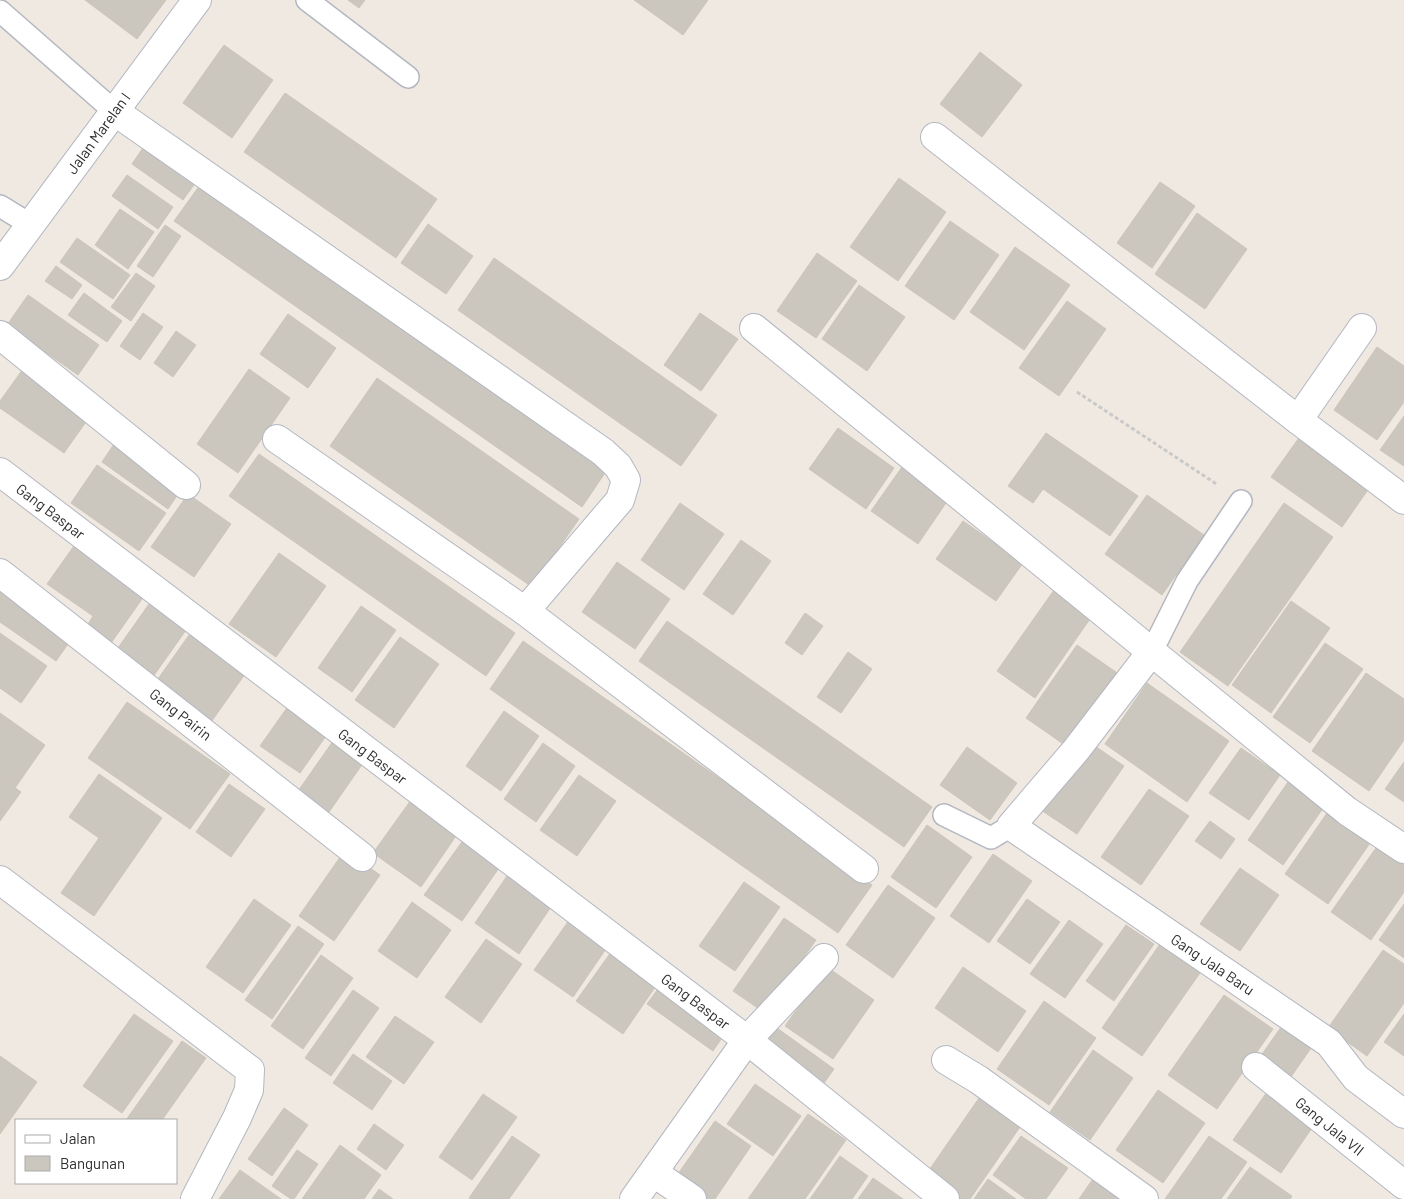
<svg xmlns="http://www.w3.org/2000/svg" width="1404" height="1199" viewBox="0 0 1404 1199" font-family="Barlow,sans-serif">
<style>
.building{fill:#cbc7bf;stroke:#cbc5ba}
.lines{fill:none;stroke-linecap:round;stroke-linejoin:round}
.lane-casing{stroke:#b4b7c1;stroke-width:24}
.street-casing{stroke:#b4b7c1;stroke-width:30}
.path{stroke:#c9c9c9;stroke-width:3;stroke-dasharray:4 2.5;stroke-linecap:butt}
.lane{stroke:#fff;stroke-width:21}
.street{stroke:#fff;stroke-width:28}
.labels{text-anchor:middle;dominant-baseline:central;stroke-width:4.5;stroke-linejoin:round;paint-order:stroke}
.street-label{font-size:15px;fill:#2e2e2e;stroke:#fff}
</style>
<rect width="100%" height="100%" fill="#efe9e1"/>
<g class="building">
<path d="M 85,0 L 166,0 L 137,39 Z"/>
<path d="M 348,0 L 365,0 L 359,8 Z"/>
<path d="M 634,0 L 708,0 L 683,35 Z"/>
<path d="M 224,45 L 273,80 L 232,138 L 183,103 Z"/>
<path d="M 980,52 L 1022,85 L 982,137 L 940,104 Z"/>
<path d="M 285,93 L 437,199 L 396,258 L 244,152 Z"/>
<path d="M 149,139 L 201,175 L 183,200 L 132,164 Z"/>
<path d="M 127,175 L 173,207 L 158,229 L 112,196 Z"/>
<path d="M 899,178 L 946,212 L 898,281 L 850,247 Z"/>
<path d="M 1160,182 L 1195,206 L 1152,268 L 1117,243 Z"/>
<path d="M 200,185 L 607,470 L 582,507 L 174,221 Z"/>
<path d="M 120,209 L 154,232 L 128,269 L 95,245 Z"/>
<path d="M 1197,213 L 1247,249 L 1205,309 L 1155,274 Z"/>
<path d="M 950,221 L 999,255 L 954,320 L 905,286 Z"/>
<path d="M 428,224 L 473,256 L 446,294 L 401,263 Z"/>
<path d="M 165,225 L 181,236 L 153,277 L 137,266 Z"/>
<path d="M 77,238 L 130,275 L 113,299 L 60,262 Z"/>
<path d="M 1015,247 L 1070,285 L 1024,350 L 970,312 Z"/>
<path d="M 817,253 L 857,281 L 816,338 L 777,311 Z"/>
<path d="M 494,258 L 717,415 L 681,466 L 458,310 Z"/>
<path d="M 56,266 L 82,285 L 72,299 L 45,281 Z"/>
<path d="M 136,273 L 155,286 L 131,321 L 111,307 Z"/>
<path d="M 859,285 L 905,317 L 867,371 L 822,339 Z"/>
<path d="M 84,293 L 122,321 L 107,342 L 68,315 Z"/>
<path d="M 28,295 L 99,345 L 78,375 L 7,325 Z"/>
<path d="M 1067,301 L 1106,329 L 1059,396 L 1019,368 Z"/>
<path d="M 143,313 L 163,327 L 140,360 L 120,346 Z"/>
<path d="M 700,313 L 738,339 L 701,391 L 664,365 Z"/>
<path d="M 288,314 L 336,348 L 308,388 L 260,354 Z"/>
<path d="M 176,331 L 196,345 L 173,377 L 154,363 Z"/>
<path d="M 1377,347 L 1404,366 L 1404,402 L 1377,440 L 1334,410 Z"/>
<path d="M 23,369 L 90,416 L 64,453 L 0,408 L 0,401 Z"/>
<path d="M 249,369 L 290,398 L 238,473 L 197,444 Z"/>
<path d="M 377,378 L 579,519 L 532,587 L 330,446 Z"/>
<path d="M 1404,416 L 1404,466 L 1380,450 Z"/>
<path d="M 838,428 L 894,468 L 866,509 L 809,469 Z"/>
<path d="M 1046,433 L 1138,496 L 1110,536 L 1043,489 L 1033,503 L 1008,486 Z"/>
<path d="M 1301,435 L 1372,484 L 1342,527 L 1271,477 Z"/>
<path d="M 116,441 L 182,488 L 168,509 L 102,462 Z"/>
<path d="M 259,454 L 515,633 L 486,676 L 229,496 Z"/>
<path d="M 97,465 L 166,513 L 139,551 L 71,503 Z"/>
<path d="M 902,467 L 948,500 L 918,544 L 871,511 Z"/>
<path d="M 188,494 L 231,524 L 194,577 L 151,547 Z"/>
<path d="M 1147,495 L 1204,535 L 1162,595 L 1105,554 Z"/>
<path d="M 680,503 L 724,534 L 684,590 L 641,560 Z"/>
<path d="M 1284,503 L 1333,537 L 1228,686 L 1180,652 Z"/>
<path d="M 963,521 L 1023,563 L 996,601 L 936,559 Z"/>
<path d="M 741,540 L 771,561 L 733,615 L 703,594 Z"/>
<path d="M 76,543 L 147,592 L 111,643 L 87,626 L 93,616 L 47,584 Z"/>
<path d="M 279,553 L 326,586 L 276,657 L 229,624 Z"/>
<path d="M 617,562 L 670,599 L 635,649 L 582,612 Z"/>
<path d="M 0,585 L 73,637 L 56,661 L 0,622 Z"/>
<path d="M 1054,590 L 1092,616 L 1035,698 L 997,671 Z"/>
<path d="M 154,597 L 191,623 L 150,681 L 113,655 Z"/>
<path d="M 1291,601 L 1330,628 L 1271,713 L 1232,685 Z"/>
<path d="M 361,606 L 396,630 L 352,692 L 318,668 Z"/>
<path d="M 805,613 L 823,626 L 802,655 L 785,643 Z"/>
<path d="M 667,621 L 932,807 L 904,847 L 639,661 Z"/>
<path d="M 194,628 L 250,667 L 209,725 L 153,686 Z"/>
<path d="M 0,633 L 47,666 L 21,703 L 0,688 Z"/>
<path d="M 400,637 L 439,664 L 394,728 L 355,700 Z"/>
<path d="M 523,641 L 872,885 L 838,933 L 490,689 Z"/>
<path d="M 1325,643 L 1363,669 L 1310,743 L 1273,717 Z"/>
<path d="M 1077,645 L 1123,677 L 1072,750 L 1026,718 Z"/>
<path d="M 848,652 L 872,669 L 841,713 L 817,697 Z"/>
<path d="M 1366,673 L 1404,699 L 1404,740 L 1369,791 L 1312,751 Z"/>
<path d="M 1147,683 L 1229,741 L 1187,802 L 1105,744 Z"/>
<path d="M 127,702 L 230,774 L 190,829 L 88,758 Z"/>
<path d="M 291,702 L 331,729 L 300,773 L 260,746 Z"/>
<path d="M 504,711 L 539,736 L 501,791 L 466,766 Z"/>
<path d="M 0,713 L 45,745 L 15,788 L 0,777 Z"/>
<path d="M 338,734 L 368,756 L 327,815 L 296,794 Z"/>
<path d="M 1089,742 L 1124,766 L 1077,834 L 1041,810 Z"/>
<path d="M 543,743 L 575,766 L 536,822 L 504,799 Z"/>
<path d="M 967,747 L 1017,783 L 990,820 L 940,785 Z"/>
<path d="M 1241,748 L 1280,775 L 1249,820 L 1209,793 Z"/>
<path d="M 1404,762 L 1404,802 L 1385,789 Z"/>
<path d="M 99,774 L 162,818 L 94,916 L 61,893 L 99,838 L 69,817 Z"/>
<path d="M 579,775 L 616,801 L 577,856 L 540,830 Z"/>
<path d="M 0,777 L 21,792 L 0,821 Z"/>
<path d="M 1288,782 L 1324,807 L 1283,865 L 1248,840 Z"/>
<path d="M 229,784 L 265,809 L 231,857 L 196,832 Z"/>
<path d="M 1149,789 L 1189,816 L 1141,885 L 1101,857 Z"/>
<path d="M 411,800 L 458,833 L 421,887 L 373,853 Z"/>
<path d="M 1327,813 L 1370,843 L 1328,904 L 1285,874 Z"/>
<path d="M 1210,821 L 1235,839 L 1221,859 L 1195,841 Z"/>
<path d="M 927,825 L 972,857 L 936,908 L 891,877 Z"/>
<path d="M 464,839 L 501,865 L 462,921 L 424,895 Z"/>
<path d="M 1378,845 L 1404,863 L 1404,892 L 1371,940 L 1331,912 Z"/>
<path d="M 345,850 L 380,875 L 334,941 L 299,916 Z"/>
<path d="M 993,854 L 1032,881 L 989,943 L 950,916 Z"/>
<path d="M 1240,868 L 1279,895 L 1240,951 L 1200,924 Z"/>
<path d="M 511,870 L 555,901 L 519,954 L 475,923 Z"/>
<path d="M 744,882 L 780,907 L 735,971 L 699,946 Z"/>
<path d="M 888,885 L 935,918 L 893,978 L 846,945 Z"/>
<path d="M 254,899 L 291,925 L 243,993 L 206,967 Z"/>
<path d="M 1027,899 L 1060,922 L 1030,964 L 997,941 Z"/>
<path d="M 412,902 L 451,930 L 417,978 L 378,951 Z"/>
<path d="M 1404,904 L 1404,958 L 1379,940 Z"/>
<path d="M 572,916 L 610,943 L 573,997 L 534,970 Z"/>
<path d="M 784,918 L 816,940 L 765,1013 L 733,991 Z"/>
<path d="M 1069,920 L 1103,944 L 1065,998 L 1030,974 Z"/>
<path d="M 1126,925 L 1154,944 L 1114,1001 L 1086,981 Z"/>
<path d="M 298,926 L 324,944 L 272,1019 L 245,1000 Z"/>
<path d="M 486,939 L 522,964 L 481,1023 L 445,997 Z"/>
<path d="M 1162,941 L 1202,970 L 1142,1056 L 1102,1028 Z"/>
<path d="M 614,948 L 660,980 L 623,1034 L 576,1001 Z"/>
<path d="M 1383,950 L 1404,964 L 1404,1003 L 1367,1056 L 1328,1028 Z"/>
<path d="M 321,955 L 353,978 L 303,1049 L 271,1026 Z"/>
<path d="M 827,967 L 874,1000 L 833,1059 L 785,1026 Z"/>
<path d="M 963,967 L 1026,1011 L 998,1052 L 935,1008 Z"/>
<path d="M 663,982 L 728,1029 L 713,1051 L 647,1004 Z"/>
<path d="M 353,990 L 379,1008 L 331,1076 L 305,1058 Z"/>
<path d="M 1224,995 L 1273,1029 L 1217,1109 L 1168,1075 Z"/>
<path d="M 1044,1001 L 1096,1038 L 1049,1105 L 997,1069 Z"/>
<path d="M 134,1014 L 173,1041 L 122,1113 L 83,1086 Z"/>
<path d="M 1404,1014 L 1404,1056 L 1384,1042 Z"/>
<path d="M 395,1016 L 434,1042 L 404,1084 L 366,1057 Z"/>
<path d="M 1286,1020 L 1316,1041 L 1288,1081 L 1258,1060 Z"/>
<path d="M 770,1023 L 834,1069 L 819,1090 L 755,1044 Z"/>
<path d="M 182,1041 L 206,1058 L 162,1120 L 126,1120 Z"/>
<path d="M 1093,1050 L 1133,1078 L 1090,1140 L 1050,1112 Z"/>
<path d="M 353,1054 L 392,1081 L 372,1110 L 333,1083 Z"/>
<path d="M 0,1056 L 37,1082 L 0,1134 Z"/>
<path d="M 755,1084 L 801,1116 L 773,1156 L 727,1124 Z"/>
<path d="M 1158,1090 L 1205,1123 L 1163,1183 L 1116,1150 Z"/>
<path d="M 1267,1092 L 1314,1125 L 1281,1173 L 1233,1140 Z"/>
<path d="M 483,1094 L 517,1117 L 472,1180 L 439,1157 Z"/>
<path d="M 979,1098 L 1020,1127 L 970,1199 L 958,1199 L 925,1176 Z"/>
<path d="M 284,1108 L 308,1125 L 272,1176 L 248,1159 Z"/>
<path d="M 808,1114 L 846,1140 L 805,1199 L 748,1199 Z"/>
<path d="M 715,1121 L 751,1146 L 715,1199 L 693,1199 L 671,1184 Z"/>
<path d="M 374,1124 L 404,1145 L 386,1170 L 357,1149 Z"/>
<path d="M 512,1136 L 540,1155 L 509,1199 L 471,1199 L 469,1198 Z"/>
<path d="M 1021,1136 L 1068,1168 L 1046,1199 L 1026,1199 L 993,1175 Z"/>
<path d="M 1209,1136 L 1247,1162 L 1221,1199 L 1165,1199 Z"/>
<path d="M 340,1145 L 381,1175 L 364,1199 L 302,1199 Z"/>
<path d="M 297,1150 L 318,1164 L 294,1199 L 291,1199 L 272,1186 Z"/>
<path d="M 840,1156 L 868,1176 L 852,1199 L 810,1199 Z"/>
<path d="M 1250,1167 L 1292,1196 L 1290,1199 L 1227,1199 Z"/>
<path d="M 240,1170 L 281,1199 L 219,1199 Z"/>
<path d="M 1097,1173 L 1134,1199 L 1079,1199 Z"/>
<path d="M 873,1178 L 903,1199 L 858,1199 Z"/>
<path d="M 988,1179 L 1016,1199 L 974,1199 Z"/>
<path d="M 379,1189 L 393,1199 L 372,1199 Z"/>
</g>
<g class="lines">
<g class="lane-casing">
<g id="lane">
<path d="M 307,0 L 408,77"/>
<path d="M 0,11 L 114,111"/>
<path d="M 0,206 L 31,225"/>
<path d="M 1152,651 L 1187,581 L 1241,501"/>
<path d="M 944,815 L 991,838 L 1011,826"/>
</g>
</g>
<g class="street-casing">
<g id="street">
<path d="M 114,111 L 603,452 L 618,466 L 626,480 L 620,500 L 525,611 L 864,869"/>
<path d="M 935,137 L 1298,420 L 1404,500"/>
<path d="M 0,266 L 197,0"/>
<path d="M 754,328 L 1347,811 L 1404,849"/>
<path d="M 0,335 L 186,485"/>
<path d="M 1298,420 L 1362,328"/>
<path d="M 277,439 L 525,611"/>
<path d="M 0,472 L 747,1040 L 634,1199"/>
<path d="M 0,573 L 362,857"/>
<path d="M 1152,651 L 1076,750 L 1011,826 L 1329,1043 L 1356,1078 L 1404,1114"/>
<path d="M 0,880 L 250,1070 L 249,1090 L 237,1118 L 195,1199"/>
<path d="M 824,958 L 747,1040 L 945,1199"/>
<path d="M 946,1060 L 979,1080 L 1144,1199"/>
<path d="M 1256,1067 L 1404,1185"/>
<path d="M 654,1173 L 692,1199"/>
</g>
</g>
<path class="path" d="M 1077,392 L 1218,485"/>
<use href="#lane" class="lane"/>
<use href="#street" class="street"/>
</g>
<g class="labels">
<g class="street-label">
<text transform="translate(98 133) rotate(-54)">Jalan Marelan I</text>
<text transform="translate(51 511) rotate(37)">Gang Baspar</text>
<text transform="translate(181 714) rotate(38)">Gang Pairin</text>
<text transform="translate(373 756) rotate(37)">Gang Baspar</text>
<text transform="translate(1213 964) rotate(34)">Gang Jala Baru</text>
<text transform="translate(696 1001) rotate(37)">Gang Baspar</text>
<text transform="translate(1330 1126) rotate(39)">Gang Jala VII</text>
</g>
</g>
<rect x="15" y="1119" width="162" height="65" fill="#ffffff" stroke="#ababab"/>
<rect x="25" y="1135" width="25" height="8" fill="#ffffff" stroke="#ababab"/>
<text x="60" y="1144" font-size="15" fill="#2e2e2e">Jalan</text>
<rect x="25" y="1156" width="25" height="15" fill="#cbc7bf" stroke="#ababab"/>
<text x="60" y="1169" font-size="15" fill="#2e2e2e">Bangunan</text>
</svg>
